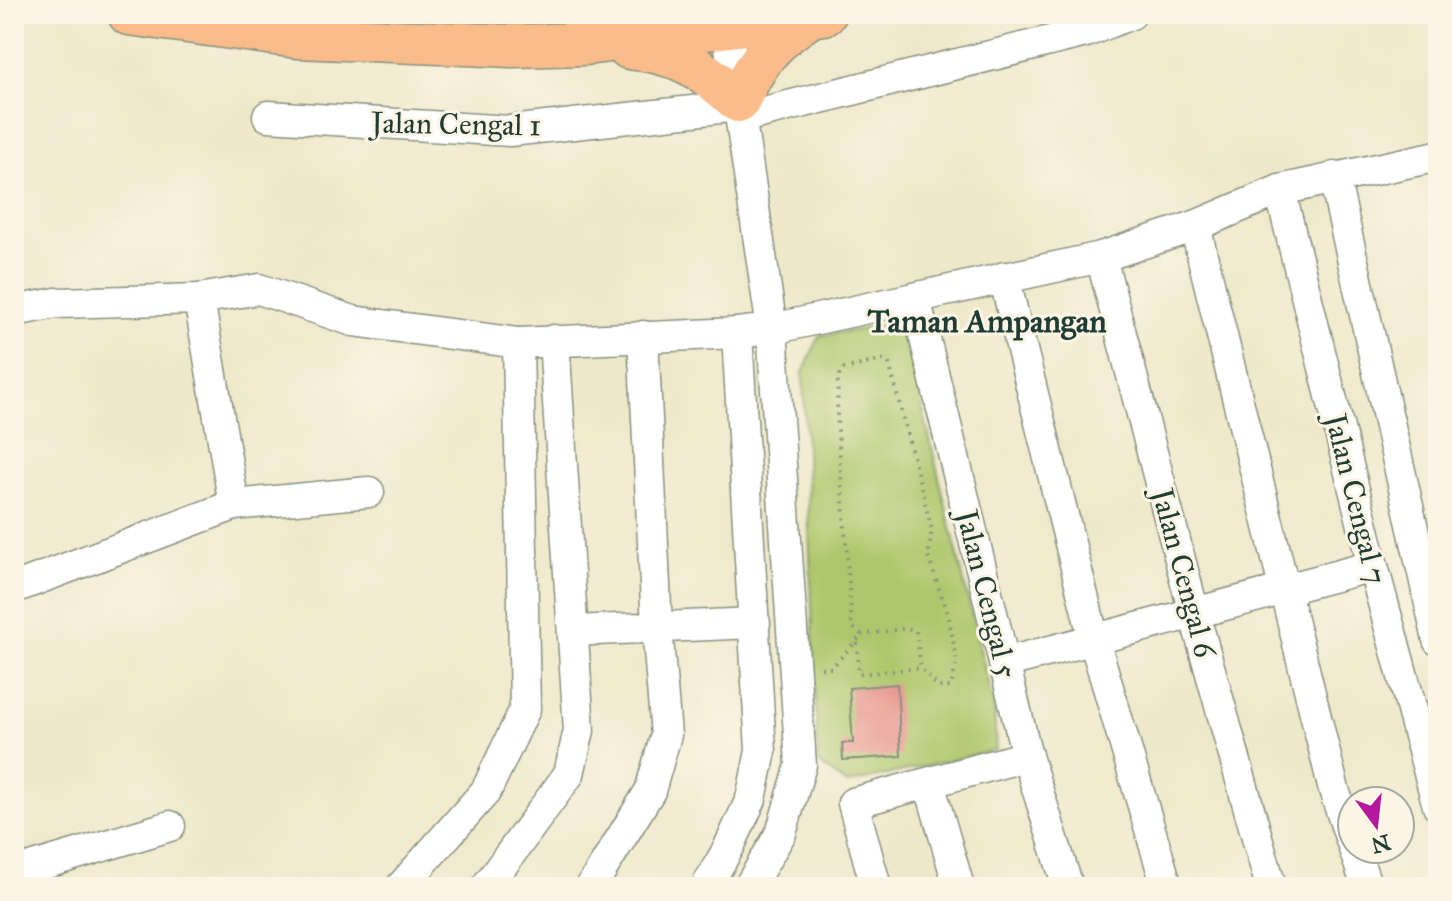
<svg xmlns="http://www.w3.org/2000/svg" width="1452" height="901" viewBox="0 0 1452 901" font-family="'IM FELL Great Primer',serif">
<style>
.green{fill:#aec76c;stroke:#668250;stroke-width:2}
.building{fill:#e7928d}
.lines{fill:none;stroke-linecap:round;stroke-linejoin:round}
.minor-casing{stroke:#87927f;stroke-width:33}
.highway-casing{stroke:#87927f;stroke-width:45}
.path{stroke:#87927f;stroke-width:4;stroke-dasharray:2 6;stroke-linecap:butt}
.minor{stroke:#fff;stroke-width:30}
.highway{stroke:#f9bc8a;stroke-width:42}
.labels{text-anchor:middle;dominant-baseline:central;stroke-width:6;stroke-linejoin:round;paint-order:stroke}
.street-label{font-size:30px;fill:#1f3d34;stroke:#fcf5e5}
.neighbourhood-label{font-size:32px;font-weight:bold;fill:#1f3d34;stroke:#fcf5e5}
</style>
<rect width="100%" height="100%" fill="#fcf5e5"/>
<filter id="ink" filterUnits="userSpaceOnUse"><feTurbulence type="fractalNoise" baseFrequency=".0125" numOctaves="2"/><feDisplacementMap in="SourceGraphic" scale="16" xChannelSelector="R" yChannelSelector="G"/><feConvolveMatrix kernelMatrix="1 2 1 2 8 2 1 2 1" color-interpolation-filters="sRGB"/></filter>
<filter id="wash" filterUnits="userSpaceOnUse"><feTurbulence type="fractalNoise" baseFrequency=".006" numOctaves="4" result="noise"/><feDisplacementMap in="SourceGraphic" scale="32" xChannelSelector="R" yChannelSelector="G"/><feGaussianBlur stdDeviation="1.8" result="paint"/><feColorMatrix in="noise" values="0 0 0 0 0 0 0 0 0 0 0 0 0 0 0 0 0 1.4 0 .05"/><feComposite in="paint" operator="in"/></filter>
<g filter="url(#wash)">
<rect width="100%" height="100%" fill="#efe8ca"/>
<path class="green" d="M 902,323 L 994,708 L 996,750 L 847,784 L 818,763 L 803,373 L 819,336 Z"/>
<g id="blocks">
<path class="building" d="M 897,684 L 901,756 L 843,760 L 842,743 L 853,743 L 849,688 Z"/>
</g>
</g>
<g filter="url(#ink)">
<use href="#blocks" fill-opacity="0" stroke="#87927f" stroke-width="2"/>
<g class="lines">
<g class="minor-casing">
<g id="minor">
<path d="M 725,14 L 772,329 L 801,765 L 781,833 L 749,887"/>
<path d="M 268,116 L 510,131 L 738,106"/>
<path d="M 740,118 L 1086,32 L 1131,14"/>
<path d="M 1334,177 L 1438,640"/>
<path d="M 1280,190 L 1373,566 L 1438,806"/>
<path d="M 1195,226 L 1334,790 L 1352,843"/>
<path d="M 1101,257 L 1194,613 L 1271,887"/>
<path d="M 1004,277 L 1094,640 L 1167,887"/>
<path d="M 915,298 L 1027,756 L 1068,887"/>
<path d="M 199,299 L 234,505"/>
<path d="M 14,311 L 56,303 L 199,299 L 259,289 L 353,321 L 518,343 L 737,333 L 772,329 L 1101,257 L 1195,226 L 1280,190 L 1438,156"/>
<path d="M 14,588 L 234,505 L 369,492"/>
<path d="M 573,631 L 755,623"/>
<path d="M 1004,663 L 1373,566"/>
<path d="M 929,783 L 959,887"/>
<path d="M 1354,849 L 1367,887"/>
<path d="M 14,873 L 170,826"/>
<path d="M 401,887 L 486,791 L 525,709 L 518,343"/>
<path d="M 486,887 L 569,774 L 579,730 L 554,340"/>
<path d="M 591,887 L 650,791 L 666,735 L 657,627 L 643,336"/>
<path d="M 706,887 L 728,849 L 751,799 L 761,751 L 737,333"/>
<path d="M 876,887 L 853,803 L 1027,756"/>
</g>
</g>
<g class="highway-casing">
<g id="highway">
<path d="M 129,14 L 297,37 L 512,46 L 585,44 L 825,14"/>
<path d="M 629,48 C 680,53 701,67 738,101 C 758,60 770,43 808,18"/>
</g>
</g>
<g class="path">
<path d="M 857,643 L 859,674 L 921,668"/>
<path d="M 821,668 L 831,668 L 862,635 L 852,627 L 837,417 L 838,377 L 843,369 L 883,360 L 889,363 L 932,530 L 928,557 L 948,614 L 957,661 L 951,687 L 938,687 L 921,668 L 916,631 L 907,628 L 862,635"/>
</g>
<use href="#minor" class="minor"/>
<use href="#highway" class="highway"/>
</g>
</g>
<g class="labels">
<g class="street-label">
<text transform="translate(456 124) rotate(1)">Jalan Cengal 1</text>
<text transform="translate(1356 499) rotate(76)">Jalan Cengal 7</text>
<text transform="translate(1184 573) rotate(75)">Jalan Cengal 6</text>
<text transform="translate(987 594) rotate(76)">Jalan Cengal 5</text>
</g>
<g class="neighbourhood-label">
<text x="987" y="321">Taman Ampangan</text>
</g>
</g>
<rect width="1452" height="901" fill="none" stroke="#fcf5e5" stroke-width="48"/>
<g transform="translate(1376 825) rotate(165)"><circle r="38" fill="#fcf5e5" stroke="#a4ab9e" stroke-width="2"/>
<path d="M0-6L14 30L0 20L-14 30Z" fill="#b5179e"/>
<text y="-12" font-size="22" font-weight="bold" text-anchor="middle" fill="#1f3d34">N</text>
</g>
</svg>
